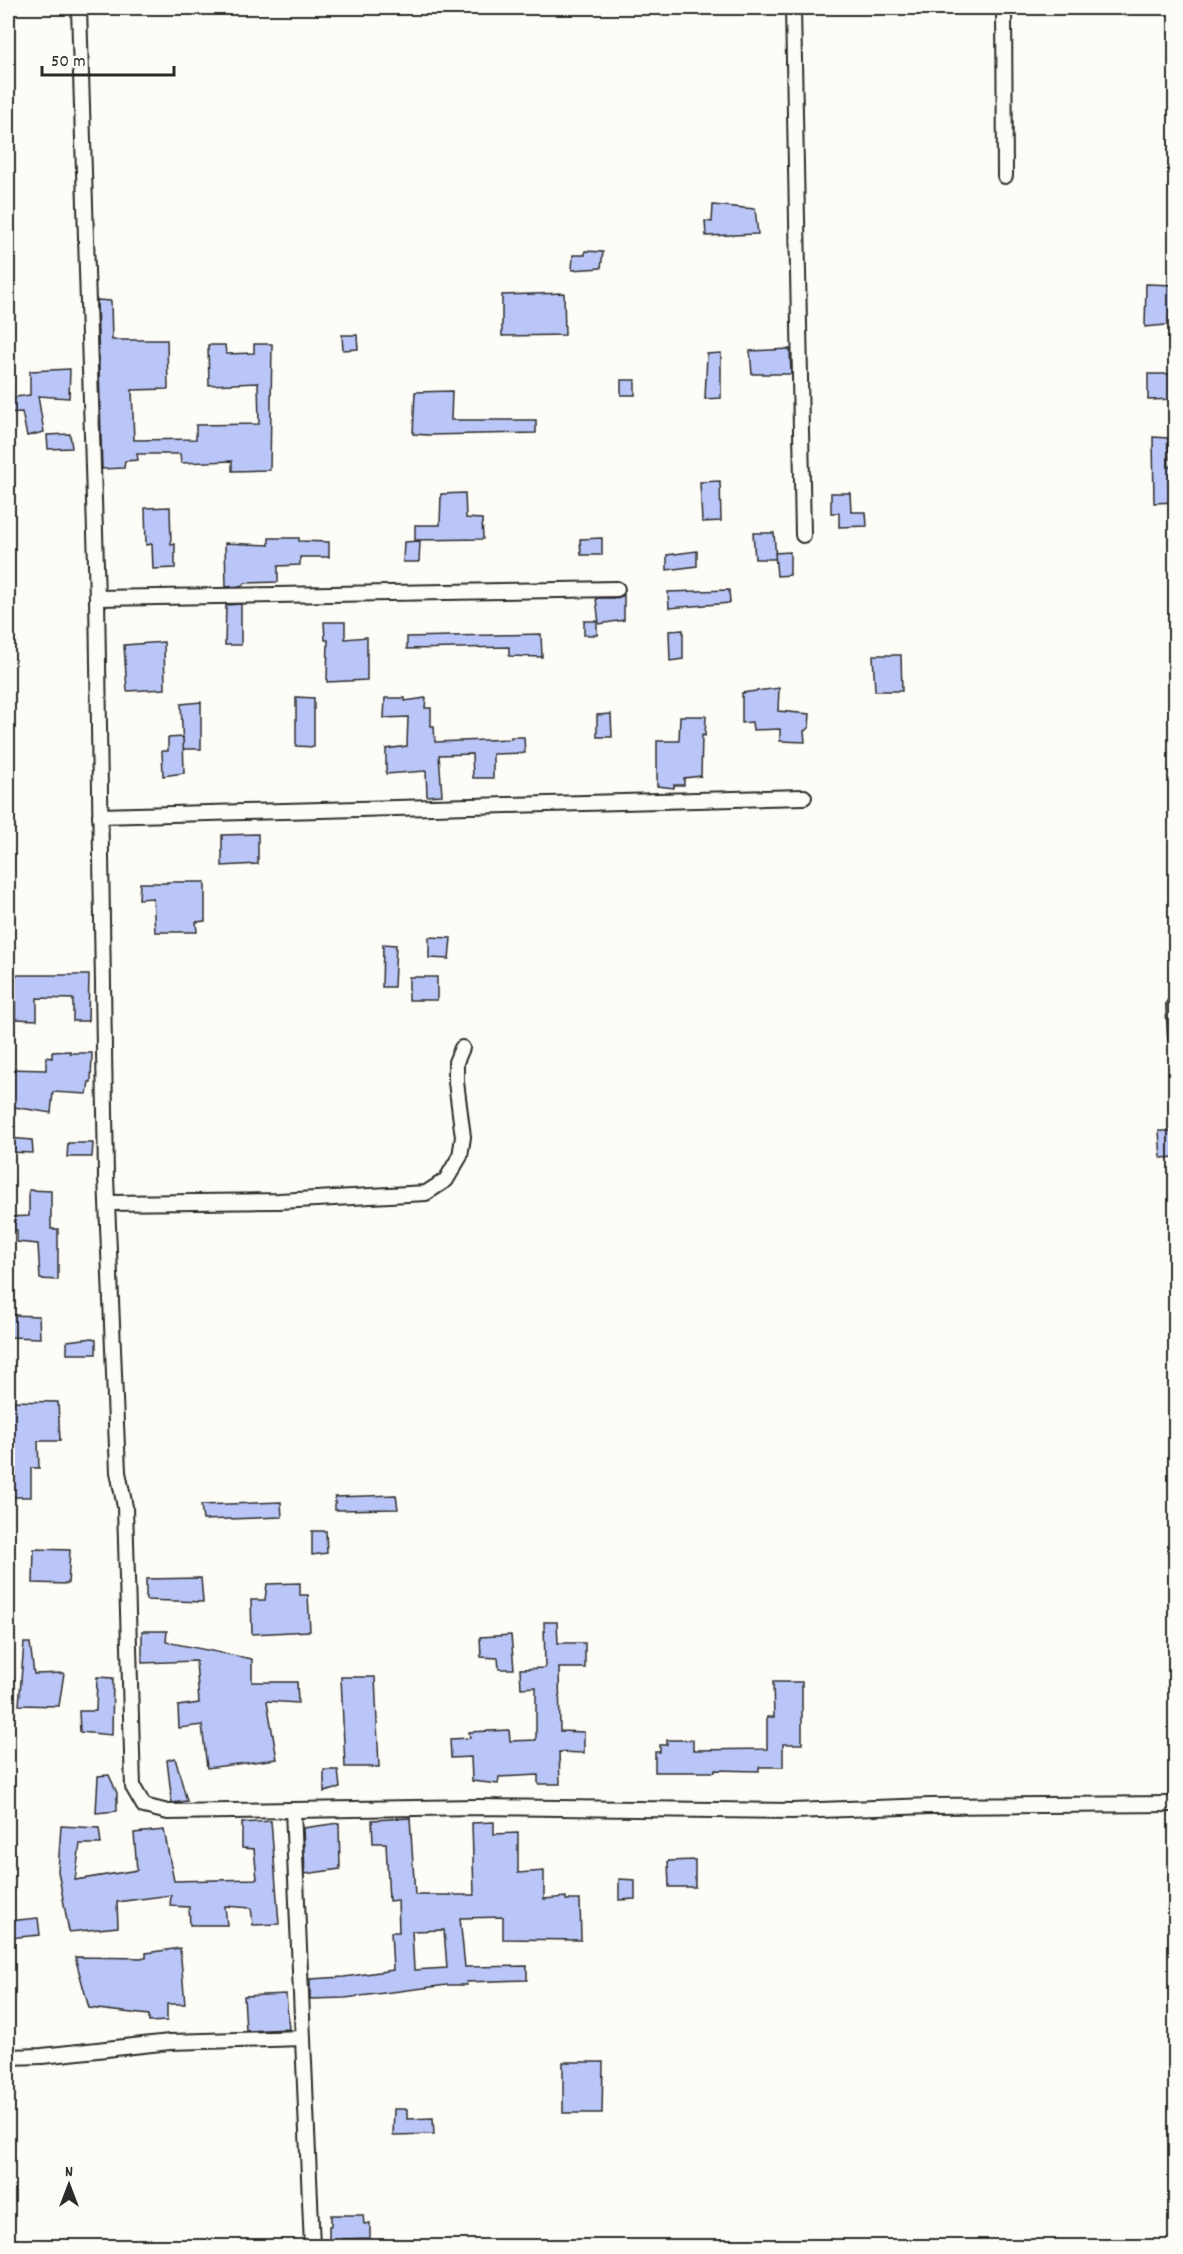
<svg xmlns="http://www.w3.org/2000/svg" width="1183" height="2254" viewBox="0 0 1183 2254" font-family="Dekko,sans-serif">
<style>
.building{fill:#bac6f7;stroke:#2b2b2b;stroke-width:1.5;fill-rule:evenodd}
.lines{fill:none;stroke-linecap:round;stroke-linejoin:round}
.street-casing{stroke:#2b2b2b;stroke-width:18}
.street{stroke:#fdfcf7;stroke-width:14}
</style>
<rect width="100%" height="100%" fill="#fdfcf7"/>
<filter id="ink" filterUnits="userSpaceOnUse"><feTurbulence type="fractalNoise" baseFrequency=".0167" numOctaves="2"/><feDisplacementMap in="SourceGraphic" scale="12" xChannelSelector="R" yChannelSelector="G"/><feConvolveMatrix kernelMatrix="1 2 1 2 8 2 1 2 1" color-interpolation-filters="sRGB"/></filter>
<g filter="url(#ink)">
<g class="building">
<path d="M 713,205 L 755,209 L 758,234 L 706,236 L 705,221 L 712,222 Z"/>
<path d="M 585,251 L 603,252 L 601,268 L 572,270 L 573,255 L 585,255 Z"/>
<path d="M 1146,284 L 1176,285 L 1176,324 L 1145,327 Z"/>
<path d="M 564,293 L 565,335 L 502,336 L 502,295 Z"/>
<path d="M 97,300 L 111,301 L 112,340 L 167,340 L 168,389 L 132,390 L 134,440 L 196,439 L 196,425 L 259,424 L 258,383 L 209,385 L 208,345 L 225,345 L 226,354 L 254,353 L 254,344 L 272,344 L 270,470 L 232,471 L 232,461 L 181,463 L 180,454 L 137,454 L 138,460 L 125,461 L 124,468 L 102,469 Z"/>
<path d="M 342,335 L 357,335 L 358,349 L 343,350 Z"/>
<path d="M 790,349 L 791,374 L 752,374 L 750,351 Z"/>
<path d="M 721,353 L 721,398 L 705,399 L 707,354 Z"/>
<path d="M 70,369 L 69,398 L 38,396 L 44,432 L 27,436 L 22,412 L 8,413 L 8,398 L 30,395 L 30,371 Z"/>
<path d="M 1148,374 L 1176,374 L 1176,399 L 1148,400 Z"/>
<rect x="621" y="380" width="14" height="15"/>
<path d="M 452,391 L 451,420 L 536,420 L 536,433 L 428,435 L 413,434 L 415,392 Z"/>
<path d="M 70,434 L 72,448 L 48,449 L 47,435 Z"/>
<path d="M 1153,437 L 1168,438 L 1169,467 L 1176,467 L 1176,502 L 1154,503 Z"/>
<path d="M 720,481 L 721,521 L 702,522 L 700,482 Z"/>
<path d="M 465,493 L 466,518 L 482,519 L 483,539 L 415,540 L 415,525 L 440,525 L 441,494 Z"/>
<path d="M 831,493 L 850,493 L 851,512 L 866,512 L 867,526 L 839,527 L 839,513 L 831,513 Z"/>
<path d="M 170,507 L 171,545 L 175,544 L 175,568 L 153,569 L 152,544 L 146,545 L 145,508 Z"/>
<path d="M 753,533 L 774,533 L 776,559 L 755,559 Z"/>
<path d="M 269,538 L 299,538 L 299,541 L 329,542 L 329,557 L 300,557 L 300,565 L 278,566 L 278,582 L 245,583 L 242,586 L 226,587 L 225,543 L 269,545 Z"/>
<path d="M 602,538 L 602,555 L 581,555 L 580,539 Z"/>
<path d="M 420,541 L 419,562 L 403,562 L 404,542 Z"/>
<path d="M 697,551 L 697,566 L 667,570 L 667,555 Z"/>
<path d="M 790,552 L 790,575 L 777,576 L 775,553 Z"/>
<path d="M 729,590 L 730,603 L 669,608 L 668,592 Z"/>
<path d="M 624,595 L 624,620 L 599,624 L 596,598 L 617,598 Z"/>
<path d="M 241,604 L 241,645 L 225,645 L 226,605 Z"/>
<rect x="584" y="621" width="13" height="14"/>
<path d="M 324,622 L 345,622 L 345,639 L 367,637 L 367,680 L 327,682 L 328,640 L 325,640 Z"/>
<path d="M 683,630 L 683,659 L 670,661 L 669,631 Z"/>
<path d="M 541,634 L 542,657 L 509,656 L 509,647 L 407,649 L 407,637 Z"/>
<path d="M 164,642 L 165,689 L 127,691 L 124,645 Z"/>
<path d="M 873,655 L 901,655 L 902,691 L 875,691 Z"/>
<path d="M 779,688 L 778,711 L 810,714 L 809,728 L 804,731 L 805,742 L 780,741 L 780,729 L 753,730 L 752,722 L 742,723 L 742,693 Z"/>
<path d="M 296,697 L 314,698 L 314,747 L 296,746 Z"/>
<path d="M 385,698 L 405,698 L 405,701 L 426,698 L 425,708 L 431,708 L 431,726 L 434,726 L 435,742 L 511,739 L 511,737 L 524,737 L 525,753 L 493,754 L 493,778 L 473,778 L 472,754 L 439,755 L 442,795 L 427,796 L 426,771 L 386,774 L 386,749 L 407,746 L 408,717 L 384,718 Z"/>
<path d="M 201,702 L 201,749 L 183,749 L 181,704 Z"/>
<path d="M 611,714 L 612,737 L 597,737 L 597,715 Z"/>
<path d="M 680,716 L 706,716 L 705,736 L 702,735 L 701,776 L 684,778 L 684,785 L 674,785 L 674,788 L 657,786 L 657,741 L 679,741 Z"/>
<path d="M 183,737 L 184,773 L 163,776 L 162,751 L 168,751 L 168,738 Z"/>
<path d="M 258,834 L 258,864 L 222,866 L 222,835 Z"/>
<path d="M 167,882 L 205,882 L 205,921 L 196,922 L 197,932 L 155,932 L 153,898 L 139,899 L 140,883 L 167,883 Z"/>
<path d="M 429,937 L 451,938 L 449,959 L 429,958 Z"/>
<path d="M 383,944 L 396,945 L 394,987 L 382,987 Z"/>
<path d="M 14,975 L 89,975 L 88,1021 L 73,1021 L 73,999 L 37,998 L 37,1020 L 15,1019 Z"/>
<rect x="409" y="977" width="28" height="23"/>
<path d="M 70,1051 L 70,1053 L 92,1053 L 91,1082 L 89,1082 L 87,1094 L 53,1092 L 51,1113 L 8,1106 L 8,1069 L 46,1070 L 46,1057 L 52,1058 L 52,1052 Z"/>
<path d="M 1159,1131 L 1174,1131 L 1176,1157 L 1161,1158 Z"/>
<path d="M 8,1138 L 32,1140 L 33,1153 L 8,1152 Z"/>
<path d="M 68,1143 L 93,1143 L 92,1157 L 67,1157 Z"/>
<path d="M 29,1190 L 51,1191 L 51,1229 L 58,1229 L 58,1280 L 40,1279 L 38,1244 L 17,1242 L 17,1230 L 8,1230 L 8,1217 L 29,1216 Z"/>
<path d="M 8,1315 L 39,1316 L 40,1338 L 8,1337 Z"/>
<path d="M 93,1338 L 96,1340 L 96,1354 L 67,1354 L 67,1341 Z"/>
<path d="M 8,1401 L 58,1402 L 60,1441 L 38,1441 L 39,1468 L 31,1468 L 31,1497 L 9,1497 L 9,1478 L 13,1470 L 12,1430 L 8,1430 Z"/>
<path d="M 396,1495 L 398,1509 L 335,1510 L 335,1497 Z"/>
<path d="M 281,1502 L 282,1517 L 203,1520 L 201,1505 Z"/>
<path d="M 312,1531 L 326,1531 L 327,1553 L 312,1555 Z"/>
<path d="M 34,1549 L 70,1550 L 68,1584 L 33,1583 Z"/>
<path d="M 201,1578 L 203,1602 L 146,1600 L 146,1579 Z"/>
<path d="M 300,1583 L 300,1595 L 308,1595 L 310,1631 L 252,1634 L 251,1600 L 265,1600 L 267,1584 Z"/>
<path d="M 544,1622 L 557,1622 L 558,1643 L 585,1643 L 585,1668 L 559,1668 L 560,1731 L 584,1732 L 584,1753 L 559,1752 L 560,1784 L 538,1784 L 538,1775 L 499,1777 L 498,1784 L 472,1781 L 471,1757 L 451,1758 L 450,1739 L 470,1738 L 469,1732 L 509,1730 L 510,1741 L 536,1740 L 536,1687 L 521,1688 L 520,1669 L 545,1668 Z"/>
<path d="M 142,1631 L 167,1631 L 166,1642 L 252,1659 L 252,1682 L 297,1682 L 298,1703 L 267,1701 L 277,1759 L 207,1768 L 202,1725 L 179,1728 L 178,1706 L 199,1703 L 196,1661 L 142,1663 Z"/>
<path d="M 511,1635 L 514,1669 L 499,1669 L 498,1658 L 481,1657 L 480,1637 Z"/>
<path d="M 24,1643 L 30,1643 L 34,1674 L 64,1673 L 59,1706 L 19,1705 Z"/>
<path d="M 97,1677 L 113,1678 L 112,1735 L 80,1732 L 79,1711 L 96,1711 Z"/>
<path d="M 341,1677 L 375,1677 L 379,1767 L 345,1767 Z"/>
<path d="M 773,1682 L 802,1682 L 802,1744 L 783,1744 L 783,1767 L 759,1767 L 759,1771 L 715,1770 L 715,1772 L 655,1772 L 655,1752 L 660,1752 L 660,1745 L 667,1745 L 667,1740 L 693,1740 L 693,1750 L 767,1749 L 767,1717 L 774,1717 Z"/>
<path d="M 175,1758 L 187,1801 L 172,1803 L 167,1760 Z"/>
<path d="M 324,1770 L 338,1770 L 340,1788 L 324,1792 Z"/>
<path d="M 109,1775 L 117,1793 L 117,1811 L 96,1813 L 98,1776 Z"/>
<path d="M 410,1818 L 415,1895 L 474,1895 L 472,1823 L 494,1822 L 494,1834 L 518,1833 L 518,1873 L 544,1871 L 544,1899 L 566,1897 L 566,1900 L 580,1900 L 581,1940 L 503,1939 L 503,1917 L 460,1918 L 465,1967 L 527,1966 L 527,1980 L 466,1982 L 467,1985 L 447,1985 L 345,1998 L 310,1999 L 310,1979 L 344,1977 L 393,1970 L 391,1932 L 399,1932 L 398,1900 L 389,1901 L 386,1843 L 373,1843 L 372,1820 ZM 444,1930 L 447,1968 L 414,1970 L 412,1931 Z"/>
<path d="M 271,1821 L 279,1924 L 253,1925 L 251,1908 L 225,1906 L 227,1925 L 190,1925 L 189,1907 L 170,1906 L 171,1895 L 117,1902 L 118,1927 L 69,1932 L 58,1871 L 61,1826 L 99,1828 L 101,1844 L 80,1844 L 75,1880 L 137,1870 L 134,1833 L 164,1830 L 174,1881 L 257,1879 L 254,1849 L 242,1848 L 242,1823 Z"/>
<path d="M 339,1823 L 340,1869 L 305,1874 L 303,1828 Z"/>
<path d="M 695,1860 L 695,1887 L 669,1887 L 668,1861 Z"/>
<path d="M 619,1879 L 635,1880 L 635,1899 L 619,1900 Z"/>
<path d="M 38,1918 L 40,1935 L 8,1938 L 8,1921 Z"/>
<path d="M 180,1948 L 185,2004 L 167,2004 L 167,2021 L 149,2022 L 149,2015 L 89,2008 L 75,1957 L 146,1958 L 146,1953 Z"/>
<path d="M 286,1994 L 289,2029 L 246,2031 L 244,1996 Z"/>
<path d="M 563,2062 L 603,2062 L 602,2113 L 563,2113 Z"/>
<path d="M 394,2109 L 407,2109 L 407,2119 L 433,2118 L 434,2134 L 393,2135 Z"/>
<path d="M 331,2215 L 363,2215 L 364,2224 L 370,2223 L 370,2238 L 343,2239 L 344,2247 L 329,2247 L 329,2226 L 331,2226 Z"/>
</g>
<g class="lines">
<g class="street-casing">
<g id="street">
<path d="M 79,8 L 97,598 L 106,1177 L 118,1472 L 125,1507 L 133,1787 L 144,1806 L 168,1812 L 477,1807 L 792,1811 L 930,1806 L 1176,1804"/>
<path d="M 793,8 L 803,535"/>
<path d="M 1004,8 L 1005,176"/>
<path d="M 97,598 L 617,589"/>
<path d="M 100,816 L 804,797"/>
<path d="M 1176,1005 L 1174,1005 L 1176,1039"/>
<path d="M 107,1203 L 279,1201 L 426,1193 L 446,1180 L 460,1156 L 463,1137 L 456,1082 L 456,1062 L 462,1048"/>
<path d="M 293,1810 L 312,2246"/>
<path d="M 8,2057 L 42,2056 L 170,2042 L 303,2038"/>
</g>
</g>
<use href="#street" class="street"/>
</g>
</g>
<rect width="1183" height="2254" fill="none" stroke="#fdfcf7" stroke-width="30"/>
<rect x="15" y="15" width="1153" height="2224" fill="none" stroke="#2b2b2b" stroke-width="2" filter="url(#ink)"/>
<g transform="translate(69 2185)" stroke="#fdfcf7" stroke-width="4.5" paint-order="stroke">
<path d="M0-4.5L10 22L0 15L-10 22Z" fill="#2b2b2b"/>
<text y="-9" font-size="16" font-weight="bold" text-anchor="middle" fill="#2b2b2b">N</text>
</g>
<path d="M42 66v9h132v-9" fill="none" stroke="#2b2b2b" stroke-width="3"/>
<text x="51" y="66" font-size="18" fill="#2b2b2b" stroke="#fdfcf7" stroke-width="4.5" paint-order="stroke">50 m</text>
</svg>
